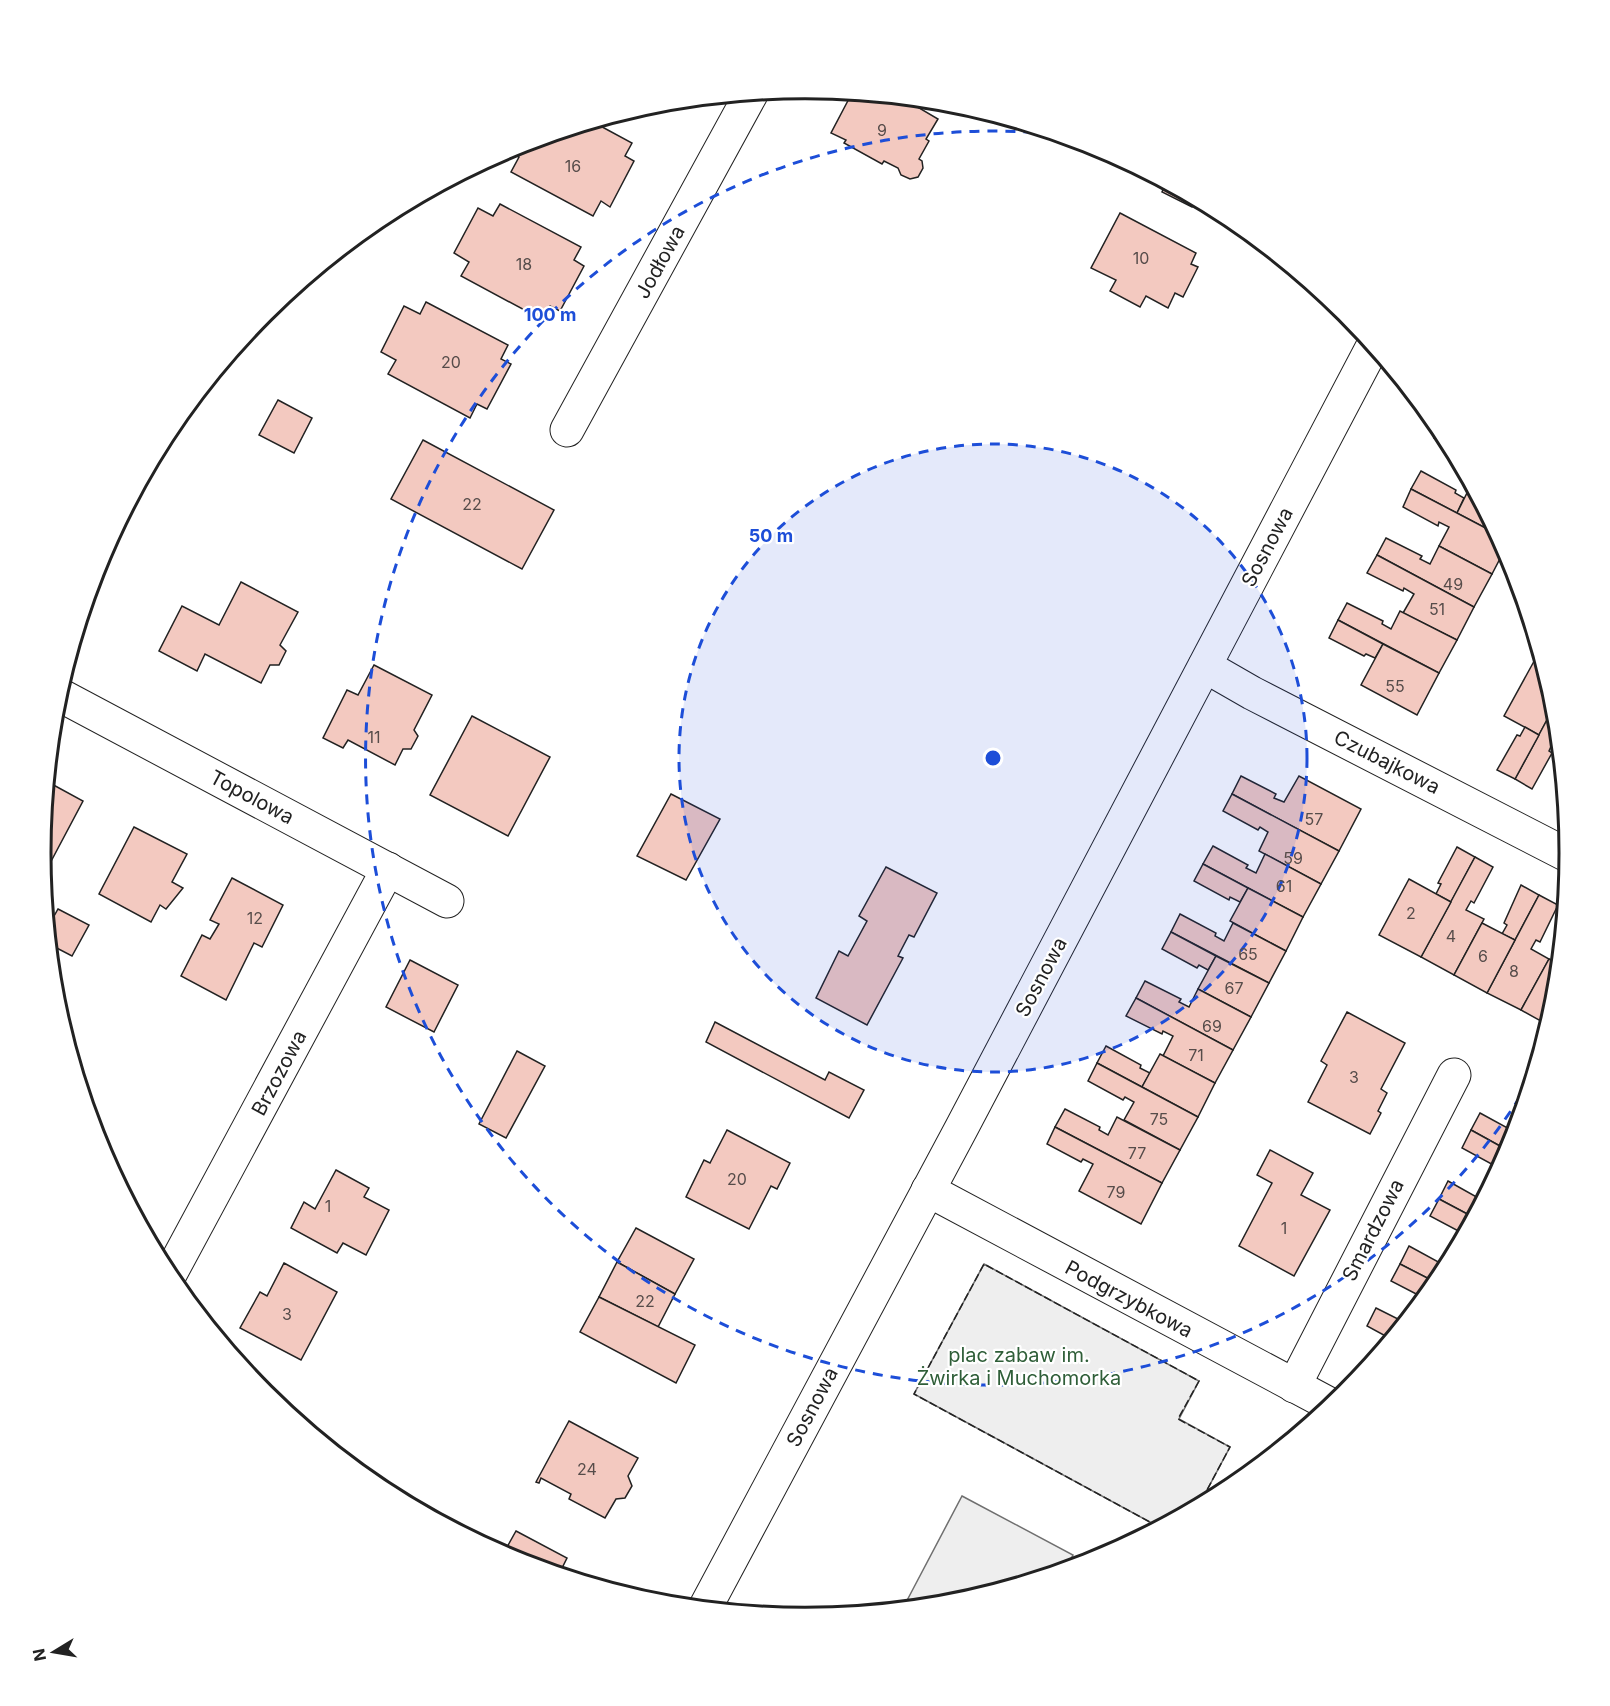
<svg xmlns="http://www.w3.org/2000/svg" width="1610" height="1706" viewBox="0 0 1610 1706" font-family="Inter,sans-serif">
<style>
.green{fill:#eee;stroke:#6f6f6f;stroke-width:1.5}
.building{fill:#f3c9c0;stroke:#222;stroke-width:1.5}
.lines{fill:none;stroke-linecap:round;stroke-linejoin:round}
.minor-casing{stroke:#222;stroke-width:35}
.minor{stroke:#fff;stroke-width:33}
.fence{stroke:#222;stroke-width:1.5;stroke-dasharray:8 3;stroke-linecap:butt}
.ring{fill:none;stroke:#1d4ed8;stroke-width:3;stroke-dasharray:10 8}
.labels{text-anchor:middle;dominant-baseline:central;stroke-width:4.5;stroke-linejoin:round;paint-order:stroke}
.number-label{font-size:16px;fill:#564c4a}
.street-label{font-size:20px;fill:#222;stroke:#fff}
.park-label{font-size:20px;fill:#2f5e38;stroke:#fff}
.rim{fill:none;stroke:#222;stroke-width:3}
.centre{fill:#1d4ed8;stroke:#fff;stroke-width:3}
.ring-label{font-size:18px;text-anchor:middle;font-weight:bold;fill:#1d4ed8;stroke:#fff;stroke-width:4.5;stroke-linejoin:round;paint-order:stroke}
</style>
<rect width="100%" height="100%" fill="#fff"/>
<g class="green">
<path d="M 984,1264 L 1199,1381 L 1179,1419 L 1230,1447 L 1199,1505 L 1159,1527 L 914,1394 Z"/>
<path d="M 962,1496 L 1073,1555 L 1065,1569 L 954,1603 L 903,1608 Z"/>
</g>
<g class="building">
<path d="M 852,93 L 908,99 L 915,103 L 914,105 L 938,119 L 926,139 L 929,141 L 919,159 L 922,161 L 923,168 L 918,177 L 910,179 L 901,175 L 898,168 L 884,161 L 882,164 L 844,143 L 846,140 L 831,133 Z"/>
<path d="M 593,122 L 632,143 L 625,156 L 634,161 L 610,207 L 601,201 L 593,216 L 511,172 L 519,157 L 506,150 Z"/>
<path d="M 1166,183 L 1196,199 L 1192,207 L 1162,192 Z"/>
<path d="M 500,204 L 581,247 L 574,260 L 584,266 L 560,311 L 550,306 L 543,320 L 461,276 L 469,262 L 454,253 L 478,208 L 493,216 Z"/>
<path d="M 1120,213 L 1196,253 L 1191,264 L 1198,267 L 1183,297 L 1175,293 L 1168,308 L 1146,296 L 1140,307 L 1110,291 L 1116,280 L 1091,268 Z"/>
<path d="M 426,302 L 508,345 L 501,359 L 511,364 L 487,409 L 477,404 L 470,418 L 388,374 L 396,360 L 381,352 L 404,306 L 420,314 Z"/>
<path d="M 278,400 L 312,418 L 294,453 L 259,435 Z"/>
<path d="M 184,410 L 144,484 L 140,482 L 170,428 Z"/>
<path d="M 1440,428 L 1441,429 L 1451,447 L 1434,438 Z"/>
<path d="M 423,440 L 554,510 L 522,569 L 391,499 Z"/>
<path d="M 1421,471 L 1456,490 L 1455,493 L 1464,498 L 1457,513 L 1411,489 Z"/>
<path d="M 1471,485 L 1497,534 L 1457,513 Z"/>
<path d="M 1411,489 L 1497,534 L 1505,549 L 1492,574 L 1439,546 L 1449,527 L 1439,522 L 1438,526 L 1403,507 Z"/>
<path d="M 122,516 L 127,519 L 91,586 L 99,560 Z"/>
<path d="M 1386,538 L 1422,556 L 1420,559 L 1430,564 L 1439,546 L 1492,574 L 1474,607 L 1377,555 Z"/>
<path d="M 1377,555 L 1474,607 L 1457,640 L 1403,613 L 1414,594 L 1404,588 L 1403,591 L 1367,573 Z"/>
<path d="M 241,582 L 298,612 L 280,645 L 286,651 L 279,665 L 270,665 L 261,683 L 205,654 L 197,671 L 159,651 L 182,606 L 219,625 Z"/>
<path d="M 1347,603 L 1383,621 L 1382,624 L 1391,629 L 1400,611 L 1457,640 L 1439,673 L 1338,620 Z"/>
<path d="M 1338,620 L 1383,644 L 1375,658 L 1366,654 L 1364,656 L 1329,638 Z"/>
<path d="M 1383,644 L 1439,673 L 1417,715 L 1361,685 Z"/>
<path d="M 1538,654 L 1555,705 L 1539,735 L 1504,716 Z"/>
<path d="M 374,665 L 432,695 L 414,730 L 418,736 L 411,749 L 403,749 L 395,765 L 348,740 L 343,748 L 323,738 L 347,690 L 358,695 Z"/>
<path d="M 1555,705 L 1559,745 L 1553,742 L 1549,751 L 1552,753 L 1532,789 L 1515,779 Z"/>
<path d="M 472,716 L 550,757 L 508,836 L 430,795 Z"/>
<path d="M 1525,727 L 1539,735 L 1515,779 L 1497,770 L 1517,735 L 1520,736 Z"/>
<path d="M 1241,776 L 1276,794 L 1274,798 L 1284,802 L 1299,776 L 1361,809 L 1339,851 L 1232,794 Z"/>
<path d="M 48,782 L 83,801 L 48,867 L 42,864 L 41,853 Z"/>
<path d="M 671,794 L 720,819 L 686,880 L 637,856 Z"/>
<path d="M 1232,794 L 1339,851 L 1321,884 L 1259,851 L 1268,832 L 1260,827 L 1258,830 L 1223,811 Z"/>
<path d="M 134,827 L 187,854 L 172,882 L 183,888 L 166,909 L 160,905 L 151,922 L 99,894 Z"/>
<path d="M 1213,846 L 1248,865 L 1246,868 L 1256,873 L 1265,854 L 1321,884 L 1303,917 L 1203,864 Z"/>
<path d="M 1457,847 L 1475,857 L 1451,902 L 1436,894 L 1441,884 L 1438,883 Z"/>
<path d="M 1475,857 L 1493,867 L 1474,903 L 1471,901 L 1466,910 L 1484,919 L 1454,975 L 1421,957 Z"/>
<path d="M 1203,864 L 1248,888 L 1240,902 L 1230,897 L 1229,900 L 1194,881 Z"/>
<path d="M 886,867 L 937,893 L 914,937 L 909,935 L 898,956 L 903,958 L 867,1025 L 816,998 L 839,951 L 848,956 L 867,921 L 859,916 Z"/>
<path d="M 232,878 L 283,905 L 262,947 L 254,943 L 226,1000 L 181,976 L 202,935 L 210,939 L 219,924 L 210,920 Z"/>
<path d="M 1409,879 L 1451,902 L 1421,957 L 1379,935 Z"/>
<path d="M 1521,885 L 1539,895 L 1515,940 L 1502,934 L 1507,925 L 1504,923 Z"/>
<path d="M 1248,888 L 1303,917 L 1286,951 L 1230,921 Z"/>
<path d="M 1539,895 L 1558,905 L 1540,942 L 1536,940 L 1531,949 L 1549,959 L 1521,1010 L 1487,993 Z"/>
<path d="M 58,909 L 89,925 L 72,956 L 49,944 L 48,927 Z"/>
<path d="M 1180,914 L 1216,933 L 1215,936 L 1224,941 L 1233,923 L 1286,951 L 1269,983 L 1171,932 Z"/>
<path d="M 1482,923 L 1515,940 L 1487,993 L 1454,975 Z"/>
<path d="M 1171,932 L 1216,956 L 1208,970 L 1199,965 L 1197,968 L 1162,949 Z"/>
<path d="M 1216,956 L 1269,983 L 1251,1017 L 1198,989 Z"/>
<path d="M 1549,959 L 1559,964 L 1555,1002 L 1548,1025 L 1521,1010 Z"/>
<path d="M 410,960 L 458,985 L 434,1032 L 386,1007 Z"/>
<path d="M 1145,981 L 1181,999 L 1179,1002 L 1189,1007 L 1198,989 L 1251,1017 L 1233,1050 L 1136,998 Z"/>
<path d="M 1136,998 L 1233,1050 L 1215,1083 L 1163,1056 L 1173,1036 L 1163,1031 L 1162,1034 L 1126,1016 Z"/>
<path d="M 1347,1012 L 1405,1043 L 1381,1089 L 1387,1093 L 1378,1111 L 1381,1113 L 1370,1134 L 1308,1102 L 1327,1065 L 1321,1061 Z"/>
<path d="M 715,1022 L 825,1080 L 829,1072 L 864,1090 L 849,1118 L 706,1042 Z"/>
<path d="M 1106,1046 L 1141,1065 L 1140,1068 L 1150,1073 L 1142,1087 L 1097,1063 Z"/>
<path d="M 517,1051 L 545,1066 L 506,1138 L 479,1124 Z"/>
<path d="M 1160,1054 L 1215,1083 L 1198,1117 L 1142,1087 Z"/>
<path d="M 1097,1063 L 1198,1117 L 1180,1150 L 1124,1120 L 1134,1102 L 1125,1097 L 1123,1100 L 1088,1081 Z"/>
<path d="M 1065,1109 L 1100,1127 L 1099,1130 L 1108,1135 L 1117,1117 L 1180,1150 L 1162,1183 L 1055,1127 Z"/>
<path d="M 1480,1113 L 1515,1132 L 1509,1151 L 1471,1130 Z"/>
<path d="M 1055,1127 L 1162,1183 L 1141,1224 L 1079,1191 L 1093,1164 L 1083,1159 L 1081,1162 L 1047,1144 Z"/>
<path d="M 727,1130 L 790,1163 L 777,1189 L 771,1186 L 749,1229 L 686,1197 L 704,1160 L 710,1163 Z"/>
<path d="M 1471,1130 L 1509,1151 L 1501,1165 L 1499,1164 L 1497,1167 L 1462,1148 Z"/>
<path d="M 1270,1150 L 1313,1173 L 1301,1195 L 1330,1210 L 1294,1276 L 1239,1246 L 1272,1183 L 1257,1175 Z"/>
<path d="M 336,1170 L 369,1188 L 364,1197 L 389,1210 L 366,1255 L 343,1243 L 337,1253 L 291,1228 L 304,1202 L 315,1209 Z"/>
<path d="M 1448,1181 L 1482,1200 L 1473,1217 L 1439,1199 Z"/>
<path d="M 1439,1199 L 1473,1217 L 1464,1234 L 1430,1216 Z"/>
<path d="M 636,1228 L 694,1259 L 675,1294 L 617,1262 Z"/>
<path d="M 1409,1246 L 1444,1265 L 1443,1268 L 1445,1269 L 1437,1283 L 1400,1264 Z"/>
<path d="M 617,1262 L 675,1294 L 658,1327 L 599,1297 Z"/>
<path d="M 284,1263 L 337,1292 L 301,1360 L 240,1328 L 260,1292 L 267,1296 Z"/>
<path d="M 1400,1264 L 1437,1283 L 1424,1298 L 1391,1281 Z"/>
<path d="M 599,1297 L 695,1345 L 676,1383 L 580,1332 Z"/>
<path d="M 1376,1308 L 1404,1322 L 1391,1339 L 1367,1326 Z"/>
<path d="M 569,1421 L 638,1458 L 628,1476 L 632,1486 L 625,1498 L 616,1499 L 605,1518 L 569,1499 L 571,1494 L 541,1478 L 539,1483 L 536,1482 Z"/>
<path d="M 516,1531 L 567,1558 L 559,1574 L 512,1559 L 498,1551 L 501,1544 L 507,1547 Z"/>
</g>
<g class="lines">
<g class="minor-casing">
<g id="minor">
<path d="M 567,430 L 751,94"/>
<path d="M 1205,666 L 1252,693 L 1569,856"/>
<path d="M 58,694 L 447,901"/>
<path d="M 928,1190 L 1331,1405"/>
<path d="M 169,1276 L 388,869"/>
<path d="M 1294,1386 L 1454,1075"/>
<path d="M 705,1608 L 961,1129 L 1373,346"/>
</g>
</g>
<use href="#minor" class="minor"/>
<path class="fence" d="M 1159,1527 L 914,1394 L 984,1264 L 1199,1381 L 1178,1419 L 1230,1447 L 1199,1505"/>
</g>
<circle cx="993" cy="758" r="314" fill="#1d4ed8" fill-opacity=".12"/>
<g class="ring">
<circle cx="993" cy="758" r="314"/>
<path d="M1530 1081A627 627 0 1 1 1053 134"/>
</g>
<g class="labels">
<g class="number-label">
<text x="882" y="130">9</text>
<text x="573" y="166">16</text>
<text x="1141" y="258">10</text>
<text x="524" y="264">18</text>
<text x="451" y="362">20</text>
<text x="472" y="504">22</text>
<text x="1453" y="584">49</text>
<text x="1437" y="609">51</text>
<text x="1395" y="686">55</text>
<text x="374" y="737">11</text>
<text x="1314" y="819">57</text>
<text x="1293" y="858">59</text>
<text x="1284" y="886">61</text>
<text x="1411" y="913">2</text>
<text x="255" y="918">12</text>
<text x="1451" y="936">4</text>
<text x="1248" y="954">65</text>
<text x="1483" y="956">6</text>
<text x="1514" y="971">8</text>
<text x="1234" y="988">67</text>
<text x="1212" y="1026">69</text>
<text x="1196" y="1055">71</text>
<text x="1354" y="1077">3</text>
<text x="1159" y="1119">75</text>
<text x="1137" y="1153">77</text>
<text x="737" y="1179">20</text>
<text x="1116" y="1192">79</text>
<text x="328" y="1206">1</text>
<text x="1284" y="1228">1</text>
<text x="645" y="1301">22</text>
<text x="287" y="1314">3</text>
<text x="587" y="1469">24</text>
</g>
<g class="street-label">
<text transform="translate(660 262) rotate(-61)">Jodłowa</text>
<text transform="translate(1267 547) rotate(-62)">Sosnowa</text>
<text transform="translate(1387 762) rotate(27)">Czubajkowa</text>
<text transform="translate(252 797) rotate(28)">Topolowa</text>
<text transform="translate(1041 977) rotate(-62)">Sosnowa</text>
<text transform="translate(279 1073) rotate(-62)">Brzozowa</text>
<text transform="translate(1373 1230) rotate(-63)">Smardzowa</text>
<text transform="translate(1129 1299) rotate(28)">Podgrzybkowa</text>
<text transform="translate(812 1407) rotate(-62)">Sosnowa</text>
</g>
<g class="park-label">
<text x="1019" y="1355">plac zabaw im.<tspan x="1019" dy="23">Żwirka i Muchomorka</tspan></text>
</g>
</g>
<path d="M0 0H1610V1706H0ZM51 853a754 754 0 1 1 1508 0a754 754 0 1 1-1508 0Z" fill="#fff" fill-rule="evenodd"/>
<path class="rim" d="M51 853a754 754 0 1 1 1508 0a754 754 0 1 1-1508 0Z"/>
<circle cx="993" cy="758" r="9" class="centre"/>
<g class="ring-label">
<text x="550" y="321">100 m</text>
<text x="771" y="542">50 m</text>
</g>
<g transform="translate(54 1652) rotate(259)" stroke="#ffffff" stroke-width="4.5" paint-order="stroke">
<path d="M0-4.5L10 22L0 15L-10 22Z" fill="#222222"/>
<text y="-9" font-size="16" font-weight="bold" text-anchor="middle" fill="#222222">N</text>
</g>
</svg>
